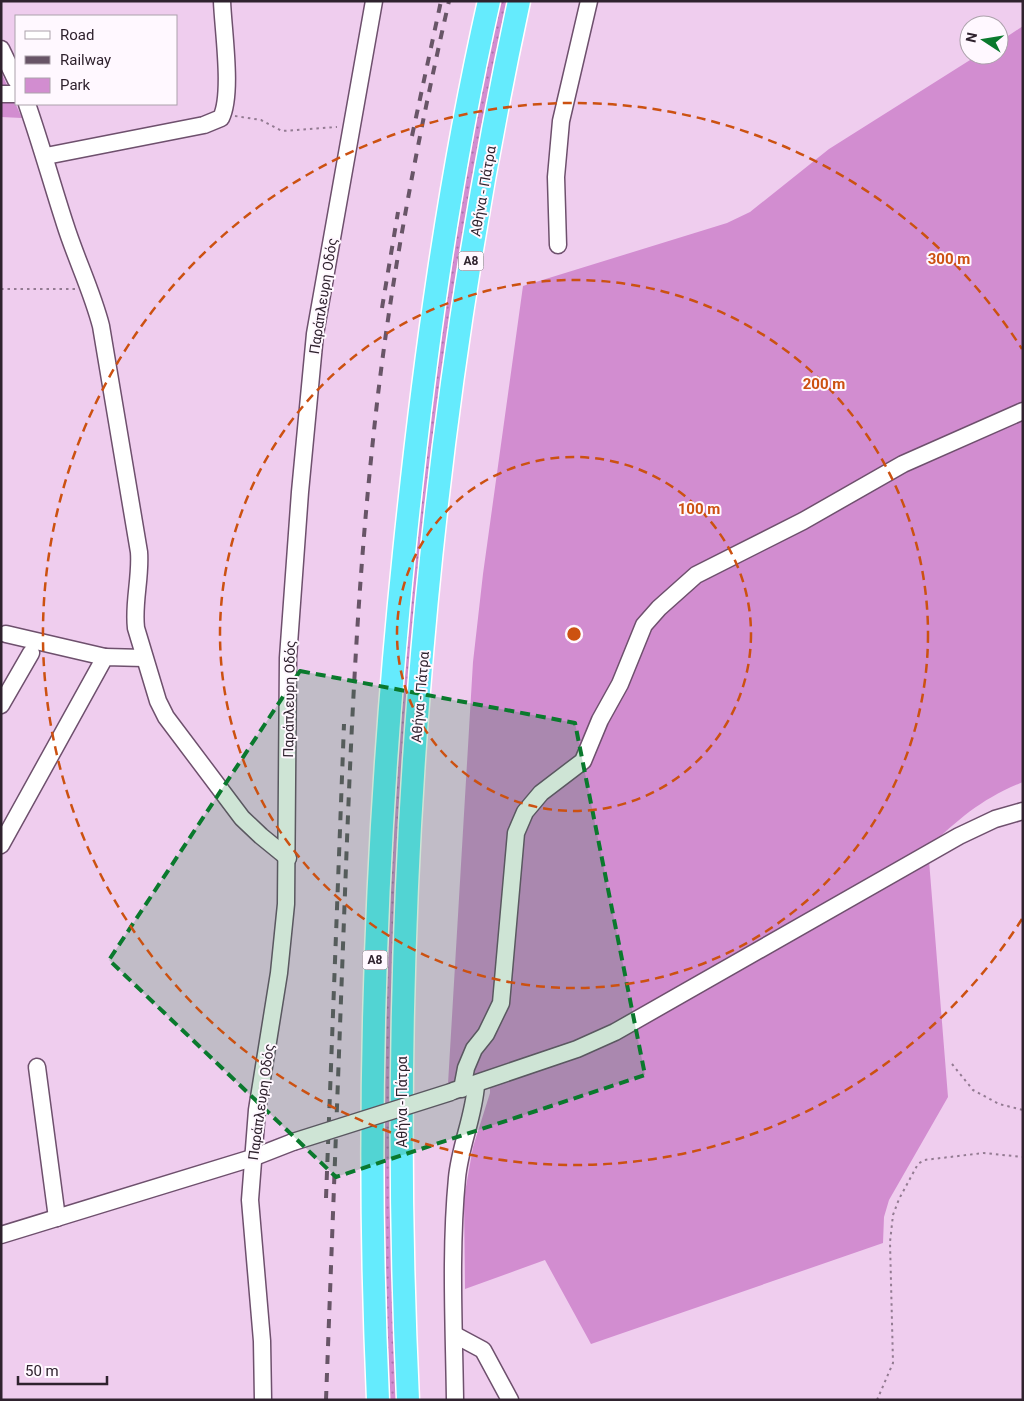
<svg xmlns="http://www.w3.org/2000/svg" width="1024" height="1401" viewBox="0 0 1024 1401" font-family="Roboto,sans-serif">
<style>
.green{fill:url(#green-dots)}
.pitch{fill:#d28dd0}
.lines{fill:none;stroke-linecap:round;stroke-linejoin:round}
.minor-casing{stroke:#6e506d;stroke-width:19}
.highway-casing{stroke:#fff;stroke-width:25}
.path{stroke:#937b92;stroke-width:2;stroke-dasharray:2.5 4;stroke-linecap:butt}
.minor{stroke:#fff;stroke-width:16}
.highway{stroke:#65ebfd;stroke-width:22}
.rail{stroke:#685567;stroke-width:4;stroke-dasharray:9 9;stroke-linecap:butt}
.minor-bridge-casing{stroke:#6e506d;stroke-width:19;stroke-linecap:butt}
.minor-bridge{stroke:#fff;stroke-width:16}
.marked{fill:#0a792d;fill-opacity:0.2;stroke:#0a792d;stroke-width:4;stroke-dasharray:10 6;stroke-linejoin:round}
.ring{fill:none;stroke:#cc5111;stroke-width:2.5;stroke-dasharray:9 6}
.labels{text-anchor:middle;dominant-baseline:central;stroke-width:4;stroke-linejoin:round;paint-order:stroke}
.shield{fill:#fff8ff;stroke:#6d626d;stroke-width:1}
.shield-label{font-size:12px;font-weight:bold;fill:#2f222e}
.street-label{font-size:14px;fill:#2f222e;stroke:#fff8ff}
.centre{fill:#cc5111;stroke:#fff8ff;stroke-width:2.5}
.ring-label{font-size:15px;text-anchor:middle;font-weight:bold;fill:#cc5111;stroke:#fff8ff;stroke-width:4;stroke-linejoin:round;paint-order:stroke}
</style>
<defs>
<pattern id="green-dots" width="8" height="8" patternUnits="userSpaceOnUse" patternTransform="scale(1.25)"><rect width="8" height="8" fill="#d28dd0"/><path d="M2 2h.1M6 6h.1" fill="none" stroke="#ab73a9" stroke-width="1.8" stroke-linecap="round"/></pattern>
</defs>
<rect width="100%" height="100%" fill="#efcdee"/>
<path class="green" d="M 501,1 L 507,1 L 468,213 L 396,889 L 391,1066 L 391,1215 L 397,1400 L 390,1400 C 377,1119 387,839 415,560 C 434,373 460,185 501,1 Z"/>
<g class="pitch">
<path d="M 1023,26 L 1023,782 C 981,799 960,818 928,848 L 948,1097 L 889,1200 L 884,1217 L 883,1243 L 591,1344 L 545,1260 L 465,1289 L 464,1198 L 473,1147 L 490,1093 L 490,1071 L 448,1084 L 473,662 L 483,574 L 523,286 L 727,223 L 750,212 L 829,149 L 978,55 L 999,55 L 999,42 Z"/>
<path d="M 1,72 L 22,118 L 1,117 Z"/>
</g>
<g class="lines">
<g class="minor-casing">
<g id="minor">
<path d="M 1,49 L 16,80"/>
<path d="M 1,94 L 16,94"/>
<path d="M 27,104 C 41,144 52,184 65,224 C 76,259 92,291 101,326 L 139,552 C 141,577 133,603 136,628 L 158,701 L 166,717 L 242,818 L 261,836 L 288,858"/>
<path d="M 46,156 L 204,125 L 221,118 C 233,94 223,30 222,1"/>
<path d="M 558,245 L 556,177 L 561,121 L 589,1"/>
<path d="M 6,634 L 105,657"/>
<path d="M 1,705 L 31,653"/>
<path d="M 1,845 L 105,657 L 144,658"/>
<path d="M 37,1067 L 57,1218"/>
<path d="M 462,1089 L 466,1068 L 474,1049 L 486,1034 L 501,1003 L 516,833 L 525,812 L 541,793 L 583,761 L 600,720 L 620,684 L 644,625 L 659,608 L 696,575 L 803,521 L 903,464 L 1023,411"/>
<path d="M 453,1091 L 577,1049 L 615,1032 L 959,836 L 995,819 L 1023,811"/>
<path d="M 1,1235 L 252,1158 L 293,1142"/>
<path d="M 455,1335 L 483,1350 L 510,1400"/>
<path d="M 263,1400 L 262,1341 L 250,1200 L 257,1110 L 279,973 L 286,904 L 288,658 L 300,492 L 315,334 L 374,1"/>
<path d="M 455,1400 C 454,1326 450,1251 457,1178 C 460,1146 474,1116 476,1085"/>
</g>
</g>
<g class="highway-casing">
<g id="highway">
<path d="M 378,1400 C 365,1117 375,834 404,553 C 423,368 448,182 489,1"/>
<path d="M 408,1400 C 386,935 421,456 519,1"/>
</g>
</g>
<g class="path">
<path d="M 235,116 L 261,120 L 282,131 L 337,127"/>
<path d="M 1,289 L 75,289"/>
<path d="M 952,1064 L 973,1090 L 999,1104 L 1023,1110"/>
<path d="M 877,1400 L 893,1363 L 890,1242 L 893,1215 L 899,1199 L 918,1164 L 924,1160 L 984,1153 L 1023,1157"/>
</g>
<use href="#minor" class="minor"/>
<use href="#highway" class="highway"/>
<g class="rail">
<path d="M 412,136 L 441,1"/>
<path d="M 382,308 L 398,212"/>
<path d="M 326,1198 L 344,724"/>
<path d="M 326,1400 C 332,1240 338,1080 344,919 C 350,759 356,599 373,440 C 388,292 416,146 449,1"/>
</g>
<g class="minor-bridge-casing">
<path id="minor-bridge" d="M 293,1142 L 451,1092"/>
</g>
<use href="#minor-bridge" class="minor-bridge"/>
</g>
<path class="marked" d="M 300,671 L 575,723 L 645,1075 L 336,1177 L 109,960 Z"/>
<g class="ring">
<circle cx="574" cy="634" r="177"/>
<circle cx="574" cy="634" r="354"/>
<path d="M1022 919A531 531 0 1 1 1022 349"/>
</g>
<g class="labels">
<g class="shield">
<rect x="458.5" y="251.5" width="25" height="19" rx="4"/>
<rect x="362.5" y="950.5" width="25" height="19" rx="4"/>
</g>
<g class="shield-label">
<text x="471" y="261">Α8</text>
<text x="375" y="960">Α8</text>
</g>
<g class="street-label">
<text transform="translate(483 191) rotate(-80)">Αθήνα - Πάτρα</text>
<text transform="translate(323 296) rotate(-81)">Παράπλευρη Οδός</text>
<text transform="translate(420 697) rotate(-85)">Αθήνα - Πάτρα</text>
<text transform="translate(289 699) rotate(-89)">Παράπλευρη Οδός</text>
<text transform="translate(261 1102) rotate(-82)">Παράπλευρη Οδός</text>
<text transform="translate(402 1102) rotate(-90)">Αθήνα - Πάτρα</text>
</g>
</g>
<circle cx="574" cy="634" r="8" class="centre"/>
<g class="ring-label">
<text x="949" y="264">300 m</text>
<text x="824" y="389">200 m</text>
<text x="699" y="514">100 m</text>
</g>
<rect width="1024" height="1401" fill="none" stroke="#2f222e" stroke-width="5"/>
<rect x="15" y="15" width="162" height="90" fill="#fff8ff" stroke="#aca2ab"/>
<rect x="25" y="31" width="25" height="8" fill="#ffffff" stroke="#aca2ab"/>
<text x="60" y="40" font-size="15" fill="#2f222e">Road</text>
<rect x="25" y="56" width="25" height="8" fill="#685567" stroke="#aca2ab"/>
<text x="60" y="65" font-size="15" fill="#2f222e">Railway</text>
<rect x="25" y="78" width="25" height="15" fill="#d28dd0" stroke="#aca2ab"/>
<text x="60" y="90" font-size="15" fill="#2f222e">Park</text>
<g transform="translate(984 40) rotate(282)"><circle r="24" fill="#fff8ff" stroke="#aca2ab"/>
<path d="M0-4L9 19L0 12L-9 19Z" fill="#0a792d"/>
<text y="-8" font-size="14" font-weight="bold" text-anchor="middle" fill="#2f222e">N</text>
</g>
<path d="M18 1376v8h89v-8" fill="none" stroke="#2f222e" stroke-width="2.5"/>
<text x="25" y="1376" font-size="15" fill="#2f222e" stroke="#fff8ff" stroke-width="4" paint-order="stroke">50 m</text>
</svg>
